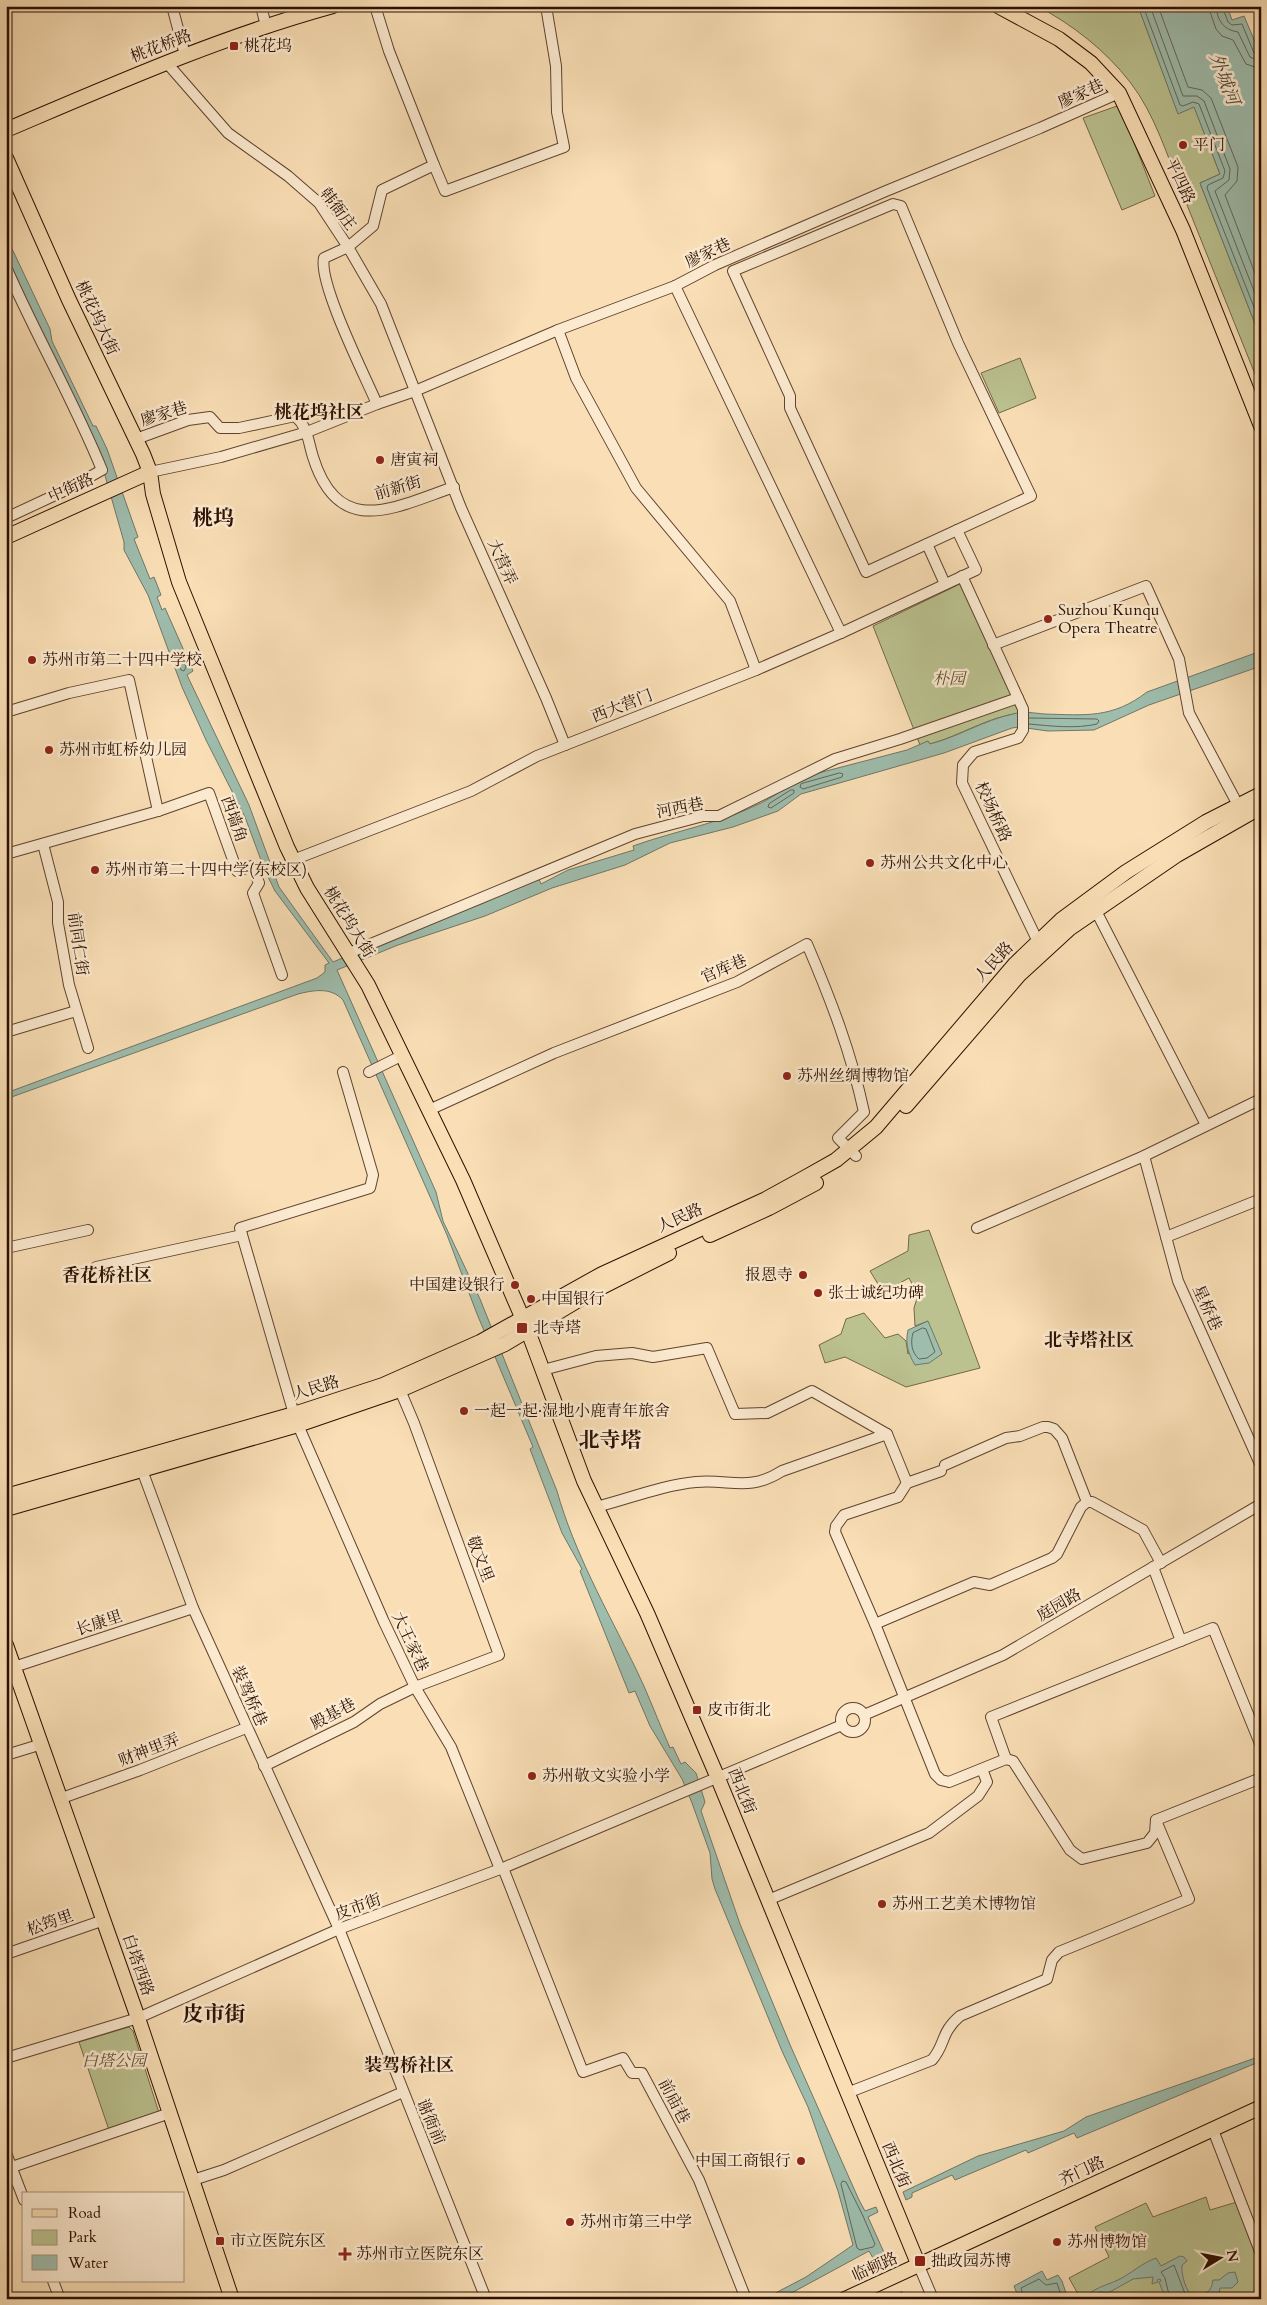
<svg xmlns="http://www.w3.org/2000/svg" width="1267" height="2305" viewBox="0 0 1267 2305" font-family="Cardo,'Noto Serif SC',serif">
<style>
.green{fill:#bbc290;stroke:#736848}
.water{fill:#9ebdad;stroke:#707768}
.pier{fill:#fadfb6}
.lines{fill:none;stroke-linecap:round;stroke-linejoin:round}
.shore{stroke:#646656;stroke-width:1}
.minor-casing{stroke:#5f432e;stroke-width:12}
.major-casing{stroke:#2b0f00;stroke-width:16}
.minor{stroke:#fcead0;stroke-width:10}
.major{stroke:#fadfb6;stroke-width:14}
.poi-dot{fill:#8f2418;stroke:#fcead0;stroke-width:2}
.labels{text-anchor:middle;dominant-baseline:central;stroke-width:5;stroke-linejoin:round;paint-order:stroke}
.street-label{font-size:16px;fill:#2b0f00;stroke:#fcead0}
.poi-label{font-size:16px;fill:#2b0f00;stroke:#fcead0;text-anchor:start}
.park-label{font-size:16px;font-style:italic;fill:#5d4e32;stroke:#fcead0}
.water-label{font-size:18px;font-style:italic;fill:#534c3d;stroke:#fcead0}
.neighbourhood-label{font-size:18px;font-weight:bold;fill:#2b0f00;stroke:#fcead0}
.district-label{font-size:21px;font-weight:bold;fill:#2b0f00;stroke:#fcead0}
</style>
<rect width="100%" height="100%" fill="#fadfb6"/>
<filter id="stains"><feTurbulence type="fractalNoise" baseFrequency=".004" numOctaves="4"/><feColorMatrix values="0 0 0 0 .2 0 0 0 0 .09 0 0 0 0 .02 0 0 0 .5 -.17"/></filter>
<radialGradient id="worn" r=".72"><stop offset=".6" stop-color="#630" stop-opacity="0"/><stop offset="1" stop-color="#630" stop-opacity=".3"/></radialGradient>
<g class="green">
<path d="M 1037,6 L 1138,6 L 1178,113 L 1194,106 L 1220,174 L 1200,183 L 1261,339 L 1261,389 C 1235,324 1209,260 1183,195 C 1168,158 1155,114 1130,82 C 1106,51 1072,24 1037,6 Z"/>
<path d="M 1117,106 L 1126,122 L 1155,196 L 1122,210 L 1083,118 Z"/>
<path d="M 1020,358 L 1036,398 L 999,413 L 981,373 Z"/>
<path d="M 962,583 L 1021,713 C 989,716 960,736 930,744 L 928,741 L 920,745 L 873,626 Z"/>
<path d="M 929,1230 L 980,1368 L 906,1387 L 845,1357 L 825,1363 L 819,1345 L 841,1334 L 846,1319 L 864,1313 L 885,1338 L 898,1334 L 906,1341 L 908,1354 L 928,1321 L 915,1326 L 914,1308 L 918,1295 L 909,1278 L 883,1292 L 870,1271 L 908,1251 L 909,1235 Z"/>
<path d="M 129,2027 L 133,2031 L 160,2116 L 110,2133 L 79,2042 Z"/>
<path d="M 1206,2197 L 1210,2210 L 1237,2202 L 1261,2270 L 1261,2299 L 1076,2299 L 1075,2297 L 1078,2294 L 1069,2278 L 1109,2257 L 1095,2227 L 1146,2203 L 1153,2217 Z"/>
</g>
<g class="water">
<path d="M 1138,6 L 1227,6 L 1232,20 L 1244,16 L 1261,56 L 1261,339 L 1200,183 L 1220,174 L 1194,107 L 1178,114 Z"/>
<path d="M 6,236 L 50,329 L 52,341 L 93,426 L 96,426 L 107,449 L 138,537 L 134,539 L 150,579 L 154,577 L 161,595 L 157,597 L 162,610 L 165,608 L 193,671 L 187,675 L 249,805 L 279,887 L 333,962 L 408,930 L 481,904 L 538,877 L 541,884 L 568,870 L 634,850 L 633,846 C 675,831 721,823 761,803 C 777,795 791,783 807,776 L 907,750 L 928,741 L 930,744 C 958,737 984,720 1013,714 C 1023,711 1034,713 1044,714 C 1085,715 1112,719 1147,692 L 1261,651 L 1261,666 L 1149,705 L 1094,730 L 1048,731 L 1019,727 L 1012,728 L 944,753 L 801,794 L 778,811 L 733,827 L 670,843 L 625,865 L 552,888 L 485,916 L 398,945 L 337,970 L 436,1192 L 443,1221 L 480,1299 L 557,1491 C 574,1552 607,1610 635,1667 C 648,1693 658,1721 670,1748 L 673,1747 L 681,1764 L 685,1762 L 696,1773 L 705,1802 L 701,1811 L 740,1924 L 791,2047 L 859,2200 L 865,2211 L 876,2207 L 878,2212 L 868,2217 L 905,2299 L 896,2299 L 869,2251 L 784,2297 L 764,2299 L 806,2277 L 853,2245 L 838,2191 L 808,2107 L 782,2051 L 715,1889 L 712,1879 L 710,1853 L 692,1803 L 682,1779 L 650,1726 L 635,1691 L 629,1693 L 580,1571 L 582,1569 L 562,1533 L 530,1449 L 533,1447 L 477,1314 L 447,1235 L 343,1000 C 331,987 314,990 298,994 L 6,1099 L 6,1093 L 317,978 L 325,972 L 325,965 L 329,963 L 275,891 L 265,871 L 245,817 L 206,740 L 182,687 L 148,595 L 124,550 L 124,542 L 102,465 L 6,264 Z"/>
<path d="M 928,1321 L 942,1354 L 929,1363 L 915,1365 C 908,1353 905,1344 908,1330 Z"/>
<path d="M 1261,2056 L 1261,2061 L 1077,2138 L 1074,2133 L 1028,2153 L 1026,2150 L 955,2180 L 952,2175 L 912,2193 L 912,2197 L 906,2200 L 903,2192 L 978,2156 L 1064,2131 L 1086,2117 Z"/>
<path d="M 1180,2256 L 1184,2257 L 1187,2261 L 1182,2265 C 1181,2275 1186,2292 1194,2298 C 1207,2293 1211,2293 1213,2280 L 1219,2280 L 1228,2273 L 1235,2272 L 1238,2282 L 1232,2288 L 1220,2288 L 1218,2299 L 1168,2299 L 1165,2297 L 1159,2282 L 1161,2281 L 1160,2279 L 1157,2280 L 1158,2282 L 1152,2284 L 1153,2277 L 1133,2279 L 1108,2293 L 1099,2292 L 1097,2299 L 1083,2299 C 1091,2289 1107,2285 1118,2280 C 1132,2273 1142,2263 1156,2258 L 1161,2266 Z"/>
<path d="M 1042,2271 L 1047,2280 L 1058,2275 L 1062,2281 L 1068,2299 L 1019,2299 L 1014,2286 Z"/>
</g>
<path class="pier" d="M 885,2249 L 904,2290 L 891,2296 L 876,2265 Z"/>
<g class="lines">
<g class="shore">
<path d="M 1143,6 L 1180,105 L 1183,106 L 1193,102 L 1199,104 L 1225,171 L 1223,178 L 1208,185 L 1207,188 L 1261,325"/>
<path d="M 1150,6 L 1183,96 L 1197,96 L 1204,101 L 1230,169 L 1229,180 L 1215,191 L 1261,309"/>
<path d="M 1158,6 L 1188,87 L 1202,90 L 1211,98 L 1238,167 L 1237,181 L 1225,195 L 1261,289"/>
<path d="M 1208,6 L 1216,29 L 1222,36 L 1233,40 L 1246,64 L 1261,69"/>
<path d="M 1216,6 C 1217,21 1224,30 1238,32 L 1250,57 L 1261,62"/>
<path d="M 1222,6 L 1228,22 L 1232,25 L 1242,24 L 1254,53 L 1261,56"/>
<path d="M 176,650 L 179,651 L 186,667 L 184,671 L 181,670 L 174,653 Z"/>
<path d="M 1029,718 L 1097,719 L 1099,721 L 1097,724 C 1076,729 1051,726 1029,724"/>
<path d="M 840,773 L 843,774 L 842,777 L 803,789 L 800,787 L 801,784 Z"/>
<path d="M 791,790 L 794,790 L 794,793 L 771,808 L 768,807 L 769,804 Z"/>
<path d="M 923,1328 L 926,1329 L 935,1352 L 927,1358 L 919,1359 C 912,1353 910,1343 913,1333 Z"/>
<path d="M 843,2181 L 846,2182 L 863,2216 L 875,2244 L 873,2247 L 860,2250 L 857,2248 L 841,2184 Z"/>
<path d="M 1024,2299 L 1021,2288 L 1039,2279 L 1046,2285 L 1057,2283 L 1062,2299"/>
<path d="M 1170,2299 L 1165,2278 L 1161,2272 L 1174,2265 L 1187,2299"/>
</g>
<g class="minor-casing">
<g id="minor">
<path d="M 172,6 L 185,55"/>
<path d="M 261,6 L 266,26"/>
<path d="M 375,6 L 389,51 L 434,165 L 382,190 L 373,226 L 348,247 L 324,258 C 318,283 365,376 377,404"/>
<path d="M 166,62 L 228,133 L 288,176 L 319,203 L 348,247 L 381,304 L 461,508 L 546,698 L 565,745"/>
<path d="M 434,165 L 445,191 L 564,147 L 557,112 L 556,66 L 546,6"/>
<path d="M 893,204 L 901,206 L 958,343 L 1031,496 L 866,572 L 790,408 L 790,396 L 733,271 Z"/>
<path d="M 6,267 C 36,336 74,401 102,470 L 66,490 L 6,518"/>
<path d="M 675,286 L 841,633"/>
<path d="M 558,330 L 576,378 L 636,488 L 730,601 L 756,670"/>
<path d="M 136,439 L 188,420 L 210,417 L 220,428 L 239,428 L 295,416 C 308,427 308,441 313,457 C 339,540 395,507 454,487"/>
<path d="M 150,472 L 221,457 L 307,432 L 377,404 L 415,391 L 558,330 L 675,286 L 715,265 L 886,191 L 1040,128 L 1119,93"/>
<path d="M 927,544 L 945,584"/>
<path d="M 962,576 L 1023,709 L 1023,730 L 1018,738 L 974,752 L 963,765 L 962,783 L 1040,946"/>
<path d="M 993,645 L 1146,586 L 1179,659 L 1189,713 L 1238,805"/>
<path d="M 6,712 L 69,693 L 129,680 L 158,811"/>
<path d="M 43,844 L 58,902 L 58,923 L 69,985 L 88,1048"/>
<path d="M 6,854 L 158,811 L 209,793 L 237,871 L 252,866 L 259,883 L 253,893 L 282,975"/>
<path d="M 293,860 L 471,791 L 537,756 L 756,670 L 841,633 L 976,570 L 957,530"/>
<path d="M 1095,909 L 1206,1125"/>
<path d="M 349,953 L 635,834 L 703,816 L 719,816 L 835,759 L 900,739 L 1018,698"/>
<path d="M 6,1032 L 76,1011"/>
<path d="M 369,1072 L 403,1055"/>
<path d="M 429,1110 L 554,1053 L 737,982 L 807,944 C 831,1000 851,1052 864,1112 L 838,1138 L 856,1156"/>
<path d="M 1144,1156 L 1178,1281 L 1261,1466"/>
<path d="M 977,1228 L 1144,1156 L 1261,1099"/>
<path d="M 1166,1237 L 1261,1199"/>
<path d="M 6,1248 L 88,1230"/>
<path d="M 96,1267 L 242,1235"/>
<path d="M 543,1370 L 596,1356 L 632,1353 L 653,1357 L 707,1348 L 735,1414 L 767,1413 L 812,1391 L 887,1434 L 907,1483"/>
<path d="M 294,1414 L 240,1228 L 370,1188 L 373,1175 L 343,1072"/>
<path d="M 298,1425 L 384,1622 L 415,1687 L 451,1747 L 500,1869"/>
<path d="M 945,1465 L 1006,1438 L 1020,1436 L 1043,1427 L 1048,1427 L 1054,1429 L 1062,1438 L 1087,1502"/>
<path d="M 142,1470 L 193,1608 L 339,1929 L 486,2299"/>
<path d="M 941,1471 L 907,1483 L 898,1497 L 844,1515 L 836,1526 L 835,1532 L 875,1624 L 935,1774 L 941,1780 L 949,1782 L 1006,1759 L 1013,1761 L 1070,1850 L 1082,1859 L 1147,1843 L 1155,1833 L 1156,1820"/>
<path d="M 596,1507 C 628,1499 663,1485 696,1482 C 731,1479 749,1492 782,1471 L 887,1434"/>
<path d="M 1153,1567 L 1181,1641"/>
<path d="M 875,1624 L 974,1582 L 990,1585 L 1052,1558 L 1057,1554 L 1081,1507 L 1087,1502 L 1092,1502 L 1143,1530 L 1161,1563"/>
<path d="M 14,1667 L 193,1608"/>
<circle cx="853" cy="1720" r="12"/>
<path d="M 864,1715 L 1003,1655 L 1261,1504"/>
<path d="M 6,1755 L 42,1744"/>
<path d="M 1006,1759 L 991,1717 L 1213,1628 L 1261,1746"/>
<path d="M 264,1766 L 354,1722 L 380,1704 L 415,1687 L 499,1655 L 414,1423 L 400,1390"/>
<path d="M 62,1798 L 140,1770 L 246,1728"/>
<path d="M 1156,1820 L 1261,1778"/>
<path d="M 503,1868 L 583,2072 L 623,2058 L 632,2073 L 642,2073 L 699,2180 L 746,2299"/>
<path d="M 768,1900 L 929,1833 L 978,1796 L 987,1782 L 982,1769"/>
<path d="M 6,1954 L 104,1920"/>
<path d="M 6,2058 L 138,2018 L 339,1929 L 503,1868 L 842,1725"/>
<path d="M 847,2093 L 932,2060 C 946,2044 940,2033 960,2016 L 1047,1979 L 1052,1960 L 1059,1952 L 1189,1899 L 1157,1823"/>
<path d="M 1213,2130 L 1261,2254"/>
<path d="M 6,2153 L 24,2200"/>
<path d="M 12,2167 L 170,2113"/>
<path d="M 193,2180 L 224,2170 L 403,2092"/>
<path d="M 919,2266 L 933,2299"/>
<path d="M 53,2281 L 60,2299"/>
</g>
</g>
<g class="major-casing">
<g id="major">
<path d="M 998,6 L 1059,39 L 1091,63 L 1119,93 L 1183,230 L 1261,426"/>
<path d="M 6,130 C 114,84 220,37 333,6"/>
<path d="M 6,158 L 69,300 L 143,454 L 150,472 L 153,494 L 179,582 L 287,847 L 307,888 L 368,985 L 463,1180 L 528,1331 L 584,1481 L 647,1613 L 717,1776 L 919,2266"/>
<path d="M 6,537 L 150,472"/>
<path d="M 906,1106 L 1020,974 L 1069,929 L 1177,855 L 1261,807"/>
<path d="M 710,1235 L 769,1208 L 816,1183"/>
<path d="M 6,1496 L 294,1414 L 383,1385 L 480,1342 L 602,1274 L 766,1199 L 806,1177 L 836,1160 L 876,1127 L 1015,964 L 1061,920 L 1126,872 L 1206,822 L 1261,794"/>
<path d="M 6,1509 L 298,1425 L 400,1390 L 505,1344 L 592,1292 L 669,1253"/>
<path d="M 6,1645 L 138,2018 L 232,2299"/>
<path d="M 845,2299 L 1261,2107"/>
</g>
</g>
<use href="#minor" class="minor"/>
<use href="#major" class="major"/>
</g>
<g class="poi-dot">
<rect x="229" y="41" width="10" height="10" rx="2.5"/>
<circle cx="1183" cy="145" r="5"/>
<circle cx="380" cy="460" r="5"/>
<circle cx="1048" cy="619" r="5"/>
<circle cx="32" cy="660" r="5"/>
<circle cx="49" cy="750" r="5"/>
<circle cx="870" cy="863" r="5"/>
<circle cx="95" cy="870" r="5"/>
<circle cx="787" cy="1076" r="5"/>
<circle cx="803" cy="1275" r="5"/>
<circle cx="515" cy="1285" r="5"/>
<circle cx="818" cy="1293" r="5"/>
<circle cx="531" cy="1299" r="5"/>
<rect x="516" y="1322" width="12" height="12" rx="2.5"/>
<circle cx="464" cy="1411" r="5"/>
<rect x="692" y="1705" width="10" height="10" rx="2.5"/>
<circle cx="532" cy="1776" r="5"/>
<circle cx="882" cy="1904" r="5"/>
<circle cx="801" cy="2161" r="5"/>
<circle cx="570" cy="2222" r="5"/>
<rect x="215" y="2236" width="10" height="10" rx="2.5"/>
<circle cx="1057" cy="2242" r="5"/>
<path d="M342.5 2246.5h5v5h5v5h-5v5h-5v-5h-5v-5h5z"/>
<rect x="914" y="2255" width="12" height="12" rx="2.5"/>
</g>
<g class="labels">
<g class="street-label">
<text transform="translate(161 46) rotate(-21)">桃花桥路</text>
<text transform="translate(1081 94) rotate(-24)">廖家巷</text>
<text transform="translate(1180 181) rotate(65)">平四路</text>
<text transform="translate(338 209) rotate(53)">韩衙庄</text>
<text transform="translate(708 253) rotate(-25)">廖家巷</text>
<text transform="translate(97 318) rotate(65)">桃花坞大街</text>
<text transform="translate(164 414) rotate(-17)">廖家巷</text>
<text transform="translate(71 488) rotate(-24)">中街路</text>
<text transform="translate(398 488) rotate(-16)">前新街</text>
<text transform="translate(502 562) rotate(66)">大营弄</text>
<text transform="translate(622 706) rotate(-21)">西大营门</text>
<text transform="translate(680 808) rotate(-11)">河西巷</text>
<text transform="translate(993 812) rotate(65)">校场桥路</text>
<text transform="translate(234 819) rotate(70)">西墙角</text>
<text transform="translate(349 922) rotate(58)">桃花坞大街</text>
<text transform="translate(78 944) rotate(82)">前同仁街</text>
<text transform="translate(994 962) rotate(-47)">人民路</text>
<text transform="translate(724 969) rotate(-23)">官库巷</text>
<text transform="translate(680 1218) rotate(-24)">人民路</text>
<text transform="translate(1207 1308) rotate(66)">星桥巷</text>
<text transform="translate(316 1388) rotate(-17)">人民路</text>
<text transform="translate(480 1559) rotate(69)">敬文里</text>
<text transform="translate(1059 1605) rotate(-30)">庭园路</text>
<text transform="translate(99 1623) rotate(-18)">长康里</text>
<text transform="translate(410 1642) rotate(65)">大王家巷</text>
<text transform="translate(249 1696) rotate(66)">装驾桥巷</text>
<text transform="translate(333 1714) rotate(-28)">殿基巷</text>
<text transform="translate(149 1750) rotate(-21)">财神里弄</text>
<text transform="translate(742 1791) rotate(68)">西北街</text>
<text transform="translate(358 1907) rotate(-20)">皮市街</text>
<text transform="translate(50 1923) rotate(-19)">松筠里</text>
<text transform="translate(138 1965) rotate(71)">白塔西路</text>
<text transform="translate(674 2101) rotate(62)">前庙巷</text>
<text transform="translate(431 2122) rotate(67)">谢衙前</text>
<text transform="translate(896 2165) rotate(67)">西北街</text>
<text transform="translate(1082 2171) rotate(-25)">齐门路</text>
<text transform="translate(875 2267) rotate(-24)">临顿路</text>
</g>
<g class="poi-label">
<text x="244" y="46">桃花坞</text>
<text x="1193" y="145">平门</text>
<text x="390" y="460">唐寅祠</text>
<text x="1058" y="610">Suzhou Kunqu<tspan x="1058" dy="18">Opera Theatre</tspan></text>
<text x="42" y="660">苏州市第二十四中学校</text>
<text x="59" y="750">苏州市虹桥幼儿园</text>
<text x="880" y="863">苏州公共文化中心</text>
<text x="105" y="870">苏州市第二十四中学(东校区)</text>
<text x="797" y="1076">苏州丝绸博物馆</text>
<text x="793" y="1275" text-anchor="end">报恩寺</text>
<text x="505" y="1285" text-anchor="end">中国建设银行</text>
<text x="828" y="1293">张士诚纪功碑</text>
<text x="541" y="1299">中国银行</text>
<text x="533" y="1328">北寺塔</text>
<text x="474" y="1411">一起一起·湿地小鹿青年旅舍</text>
<text x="707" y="1710">皮市街北</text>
<text x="542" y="1776">苏州敬文实验小学</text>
<text x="892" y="1904">苏州工艺美术博物馆</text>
<text x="791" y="2161" text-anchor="end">中国工商银行</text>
<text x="580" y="2222">苏州市第三中学</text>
<text x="230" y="2241">市立医院东区</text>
<text x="1067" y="2242">苏州博物馆</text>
<text x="356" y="2254">苏州市立医院东区</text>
<text x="931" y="2261">拙政园苏博</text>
</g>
<g class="park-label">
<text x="949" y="679">朴园</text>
<text x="114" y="2061">白塔公园</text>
</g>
<g class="water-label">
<text transform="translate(1224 79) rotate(69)">外城河</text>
</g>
<g class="neighbourhood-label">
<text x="319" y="412">桃花坞社区</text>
<text x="107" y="1275">香花桥社区</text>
<text x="1089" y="1340">北寺塔社区</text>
<text x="409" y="2065">装驾桥社区</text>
</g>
<g class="district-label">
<text x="213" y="518">桃坞</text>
<text x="610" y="1440">北寺塔</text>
<text x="214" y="2014">皮市街</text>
</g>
</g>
<rect width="1267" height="2305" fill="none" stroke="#fadfb6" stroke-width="25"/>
<rect x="8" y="8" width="1252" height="2290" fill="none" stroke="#2b0f00" stroke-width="2.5"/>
<rect x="12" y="12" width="1242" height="2280" fill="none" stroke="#2b0f00"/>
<rect x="22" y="2192" width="162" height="90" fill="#fcead0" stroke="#a8927d"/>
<rect x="32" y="2209" width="25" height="8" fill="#fadfb6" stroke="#a8927d"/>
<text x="68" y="2218" font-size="15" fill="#2b0f00">Road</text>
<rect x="32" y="2230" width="25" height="15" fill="#bbc290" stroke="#a8927d"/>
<text x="68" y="2242" font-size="15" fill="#2b0f00">Park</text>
<rect x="32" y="2255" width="25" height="15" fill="#9ebdad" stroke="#a8927d"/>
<text x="68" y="2268" font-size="15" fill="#2b0f00">Water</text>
<g transform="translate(1220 2258) rotate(80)" stroke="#fcead0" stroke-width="4" paint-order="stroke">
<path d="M0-4L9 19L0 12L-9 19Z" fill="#2b0f00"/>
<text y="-8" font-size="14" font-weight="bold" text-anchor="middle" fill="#2b0f00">N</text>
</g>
<rect width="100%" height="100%" filter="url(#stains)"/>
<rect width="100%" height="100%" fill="url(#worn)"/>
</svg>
